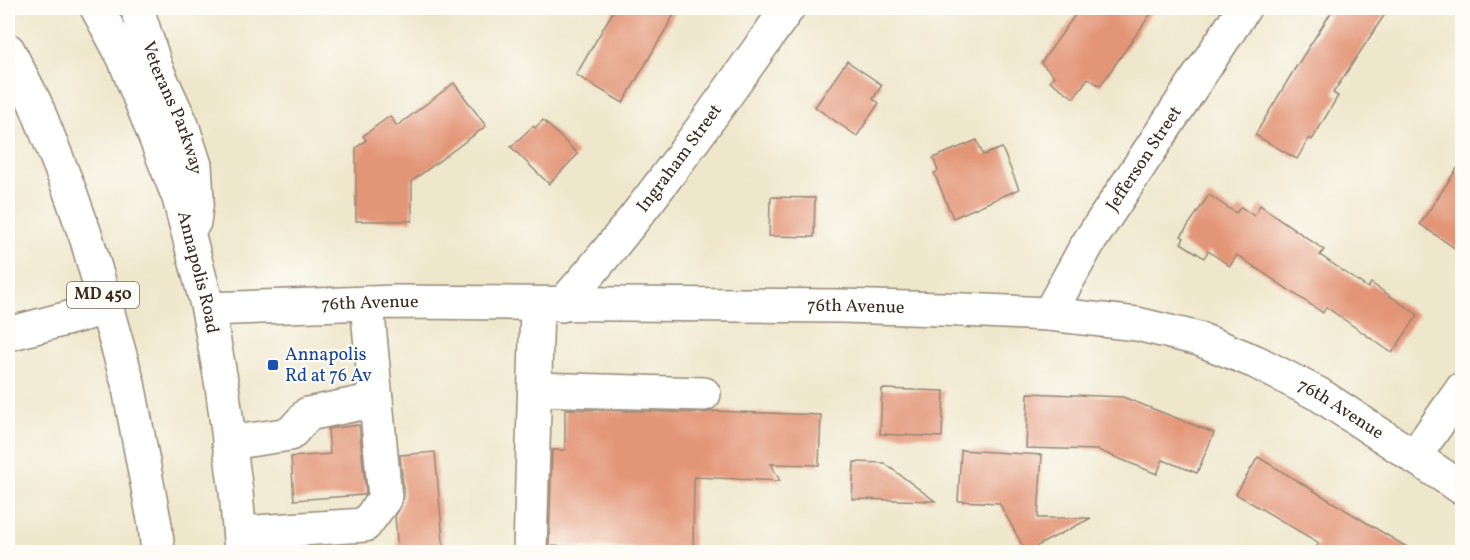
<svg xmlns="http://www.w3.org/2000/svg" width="1470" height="560" viewBox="0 0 1470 560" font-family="Vollkorn,serif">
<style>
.building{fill:#e39577}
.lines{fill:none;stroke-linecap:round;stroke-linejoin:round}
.minor-casing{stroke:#958875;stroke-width:36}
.major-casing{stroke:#958875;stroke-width:36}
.minor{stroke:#fff;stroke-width:33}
.major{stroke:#fff;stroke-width:33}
.transit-dot{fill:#1a4fb4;stroke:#fdfcf7;stroke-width:2}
.labels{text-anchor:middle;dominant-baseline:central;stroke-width:4.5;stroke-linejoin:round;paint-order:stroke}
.shield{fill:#fdfcf7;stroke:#75695f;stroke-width:1.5}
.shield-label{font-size:16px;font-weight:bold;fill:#3b2a1e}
.street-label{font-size:18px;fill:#3b2a1e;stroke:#fdfcf7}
.transit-label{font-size:18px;fill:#164399;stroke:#fdfcf7;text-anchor:start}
</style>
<rect width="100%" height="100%" fill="#fdfcf7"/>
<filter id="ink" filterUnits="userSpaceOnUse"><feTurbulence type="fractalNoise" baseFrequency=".0167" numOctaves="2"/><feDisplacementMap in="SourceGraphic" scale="12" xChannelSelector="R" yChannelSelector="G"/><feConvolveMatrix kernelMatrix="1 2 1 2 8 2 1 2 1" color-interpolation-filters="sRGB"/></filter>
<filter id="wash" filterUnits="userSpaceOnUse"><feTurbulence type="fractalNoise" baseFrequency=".008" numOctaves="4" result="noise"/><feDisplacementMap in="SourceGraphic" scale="24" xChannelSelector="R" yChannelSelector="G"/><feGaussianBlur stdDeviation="1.35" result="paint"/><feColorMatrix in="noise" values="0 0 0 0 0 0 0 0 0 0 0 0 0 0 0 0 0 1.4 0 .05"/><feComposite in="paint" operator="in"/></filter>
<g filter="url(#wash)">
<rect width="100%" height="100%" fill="#efe7cc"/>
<g id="blocks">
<g class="building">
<path d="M 615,8 L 678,8 L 623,103 L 576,75 Z"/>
<path d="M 1080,8 L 1155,8 L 1100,86 L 1088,78 L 1074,98 L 1050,81 L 1054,76 L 1041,63 Z"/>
<path d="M 1334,8 L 1389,8 L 1333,93 L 1338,96 L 1312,140 L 1309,138 L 1297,159 L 1255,135 L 1294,70 Z"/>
<path d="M 847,61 L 882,85 L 873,99 L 879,103 L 857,136 L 815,107 Z"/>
<path d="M 454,83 L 486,126 L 412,181 L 412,221 L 356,221 L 356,148 L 366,140 L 363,136 L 390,116 L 397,126 Z"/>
<path d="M 543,120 L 578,154 L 549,184 L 511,147 L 533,126 L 535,128 Z"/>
<path d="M 977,140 L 983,155 L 1002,148 L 1019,189 L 953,218 L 934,173 L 938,171 L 933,158 Z"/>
<path d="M 1462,161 L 1462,253 L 1420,224 Z"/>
<path d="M 1209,195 L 1236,213 L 1241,207 L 1254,216 L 1260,205 L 1324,250 L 1320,255 L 1368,288 L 1371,283 L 1418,315 L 1392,353 L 1326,307 L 1323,313 L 1237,255 L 1230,266 L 1208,251 L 1204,258 L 1181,243 L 1184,238 L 1181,236 Z"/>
<path d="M 771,197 L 815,198 L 814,237 L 769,236 L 770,202 L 771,202 Z"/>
<path d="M 882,389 L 944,391 L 942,437 L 880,434 Z"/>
<path d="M 1028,393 L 1123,397 L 1214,433 L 1197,473 L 1163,460 L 1157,474 L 1098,450 L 1026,448 Z"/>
<path d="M 565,409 L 703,413 L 712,411 L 821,415 L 819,465 L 771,464 L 780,481 L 694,477 L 693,550 L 549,546 L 552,450 L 565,450 Z"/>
<path d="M 359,425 L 366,493 L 364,495 L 294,500 L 291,457 L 330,454 L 328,429 Z"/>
<path d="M 961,450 L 1042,455 L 1038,518 L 1091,518 L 1037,546 L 1036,552 L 1026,552 L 999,503 L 958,501 Z"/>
<path d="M 435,452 L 444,552 L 398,552 L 395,516 L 400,508 L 404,496 L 400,455 Z"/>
<path d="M 1258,457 L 1306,486 L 1415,552 L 1313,552 L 1319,543 L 1236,494 Z"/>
<path d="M 854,462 L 884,463 L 935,501 L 852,499 Z"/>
</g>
</g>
</g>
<g filter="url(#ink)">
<use href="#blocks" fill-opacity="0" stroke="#958875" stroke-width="1.5"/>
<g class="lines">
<g class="minor-casing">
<g id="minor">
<path id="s1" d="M 562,305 C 645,212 716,109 788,8"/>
<path id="s2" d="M 208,309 L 396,302 L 841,306 L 941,309 L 1049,314 L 1137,324 L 1199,339 L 1256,362 L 1320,395 L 1462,488"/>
<path id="s3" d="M 1049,314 L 1087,245 L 1244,8"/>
<path d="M 8,334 L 107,308"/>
<path d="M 535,389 L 704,394"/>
<path d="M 229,443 L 290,434 L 308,414 L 376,400"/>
<path d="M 1414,457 L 1462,389"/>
<path d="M 240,533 L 365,525 L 385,498 L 367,303"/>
<path d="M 530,552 L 537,304"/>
</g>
</g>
<g class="major-casing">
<g id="major">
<path id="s4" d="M 97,8 L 124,58 L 179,198 L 208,309 L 222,386 L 236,492 L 241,552"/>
<path id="s5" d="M 138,8 L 139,15 L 156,68 L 182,125 L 195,165 L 197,199 L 194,222"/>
<path d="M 8,50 L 35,103 L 69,189 L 87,240 L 128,383 L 155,525 L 158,552"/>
</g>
</g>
<use href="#minor" class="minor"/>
<use href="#major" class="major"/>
</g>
</g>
<rect class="transit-dot" x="267" y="359" width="12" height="12" rx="3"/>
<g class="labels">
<rect class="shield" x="67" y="282" width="72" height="26" rx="4.5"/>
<g class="shield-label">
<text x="103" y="295">MD 450</text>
</g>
<g class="street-label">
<text stroke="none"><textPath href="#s5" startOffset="106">Veterans Parkway</textPath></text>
<text stroke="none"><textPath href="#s1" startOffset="188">Ingraham Street</textPath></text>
<text stroke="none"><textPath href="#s3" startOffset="182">Jefferson Street</textPath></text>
<text stroke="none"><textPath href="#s4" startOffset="284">Annapolis Road</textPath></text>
<text stroke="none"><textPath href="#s2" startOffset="162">76th Avenue</textPath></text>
<text stroke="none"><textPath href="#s2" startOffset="648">76th Avenue</textPath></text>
<text stroke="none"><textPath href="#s2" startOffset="1152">76th Avenue</textPath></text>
</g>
<g class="transit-label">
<text x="285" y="355">Annapolis<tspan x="285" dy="21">Rd at 76 Av</tspan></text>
</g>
</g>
<rect width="1470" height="560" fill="none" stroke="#fdfcf7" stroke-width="30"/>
</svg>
